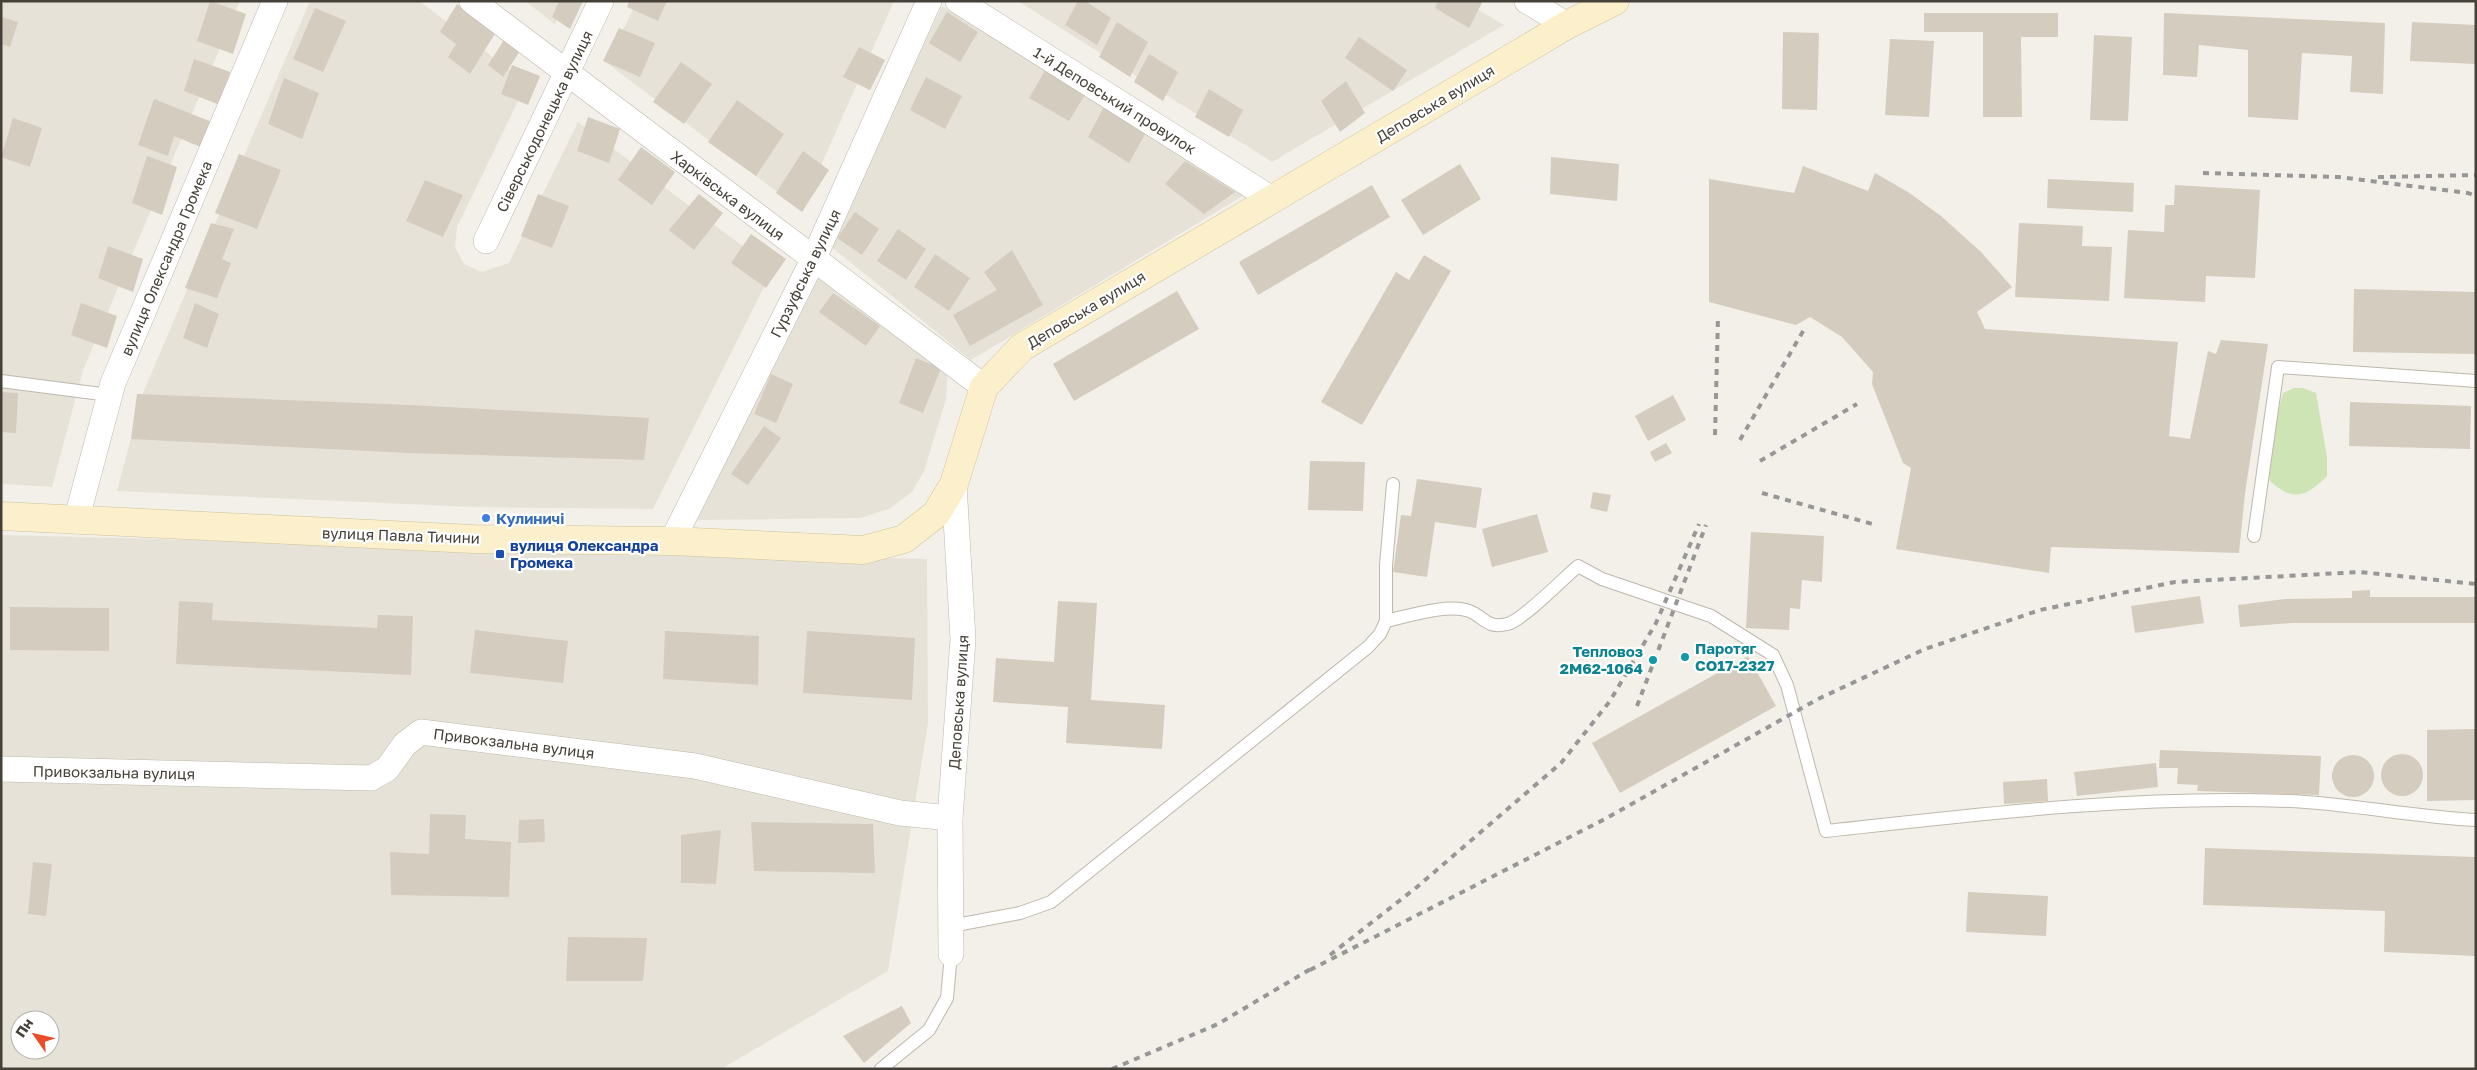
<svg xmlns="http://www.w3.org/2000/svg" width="2477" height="1070" viewBox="0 0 2477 1070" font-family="'Golos Text',sans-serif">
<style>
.residential{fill:#e7e2d7;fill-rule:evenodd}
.green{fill:#cee4b5}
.building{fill:#d4ccbf}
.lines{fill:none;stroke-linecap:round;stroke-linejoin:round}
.service-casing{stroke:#beb8ac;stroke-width:14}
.minor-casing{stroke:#beb8ac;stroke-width:26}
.secondary-casing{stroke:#cfc49c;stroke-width:29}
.service{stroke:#fff;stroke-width:12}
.minor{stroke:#fff;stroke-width:25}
.secondary{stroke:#fbf0cb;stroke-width:28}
.rail{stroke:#979797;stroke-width:4;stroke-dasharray:6 6;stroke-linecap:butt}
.shop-dot{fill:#3f7fe0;stroke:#fff;stroke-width:2}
.transit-dot{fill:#1a4fb4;stroke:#fff;stroke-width:2}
.culture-dot{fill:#0f9aa8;stroke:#fff;stroke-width:2}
.labels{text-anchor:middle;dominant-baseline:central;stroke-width:4.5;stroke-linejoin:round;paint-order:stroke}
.street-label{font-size:15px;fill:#464138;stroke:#fff}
.shop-label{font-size:15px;font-weight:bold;fill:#366cbe;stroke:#fff;text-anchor:start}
.transit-label{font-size:15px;font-weight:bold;fill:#164399;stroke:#fff;text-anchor:start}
.culture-label{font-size:15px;font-weight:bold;fill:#0d838f;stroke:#fff;text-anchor:start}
</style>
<rect width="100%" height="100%" fill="#f3f0e9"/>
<g class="residential">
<path d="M 4,1 L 240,1 L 83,370 L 52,487 L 1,484 L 1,9 Z"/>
<path d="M 310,1 L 419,1 L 527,83 L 457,227 L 455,247 L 464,264 L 482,272 L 509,263 L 578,122 L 773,269 L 653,509 L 474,507 L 117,491 L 143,393 Z"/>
<path d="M 525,1 L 565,1 L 555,24 Z"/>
<path d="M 637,1 L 894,1 L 801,210 L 607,63 Z"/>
<path d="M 1018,1 L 1463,1 L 1504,25 L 1272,162 Z"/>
<path d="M 942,6 L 1246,194 L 971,360 L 829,245 Z"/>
<path d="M 815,274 L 948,368 L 946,399 L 924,471 L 912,492 L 889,509 L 860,518 L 696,520 Z"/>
<path d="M 1,535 L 927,559 L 928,723 L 888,971 L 721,1069 L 1,1069 ZM 20,1020 L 50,1020 L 50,1050 L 20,1050 Z"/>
</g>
<path class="green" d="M 2294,388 L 2303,388 L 2316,393 L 2327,457 L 2327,476 C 2306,497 2293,502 2270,481 L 2266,458 L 2283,393 Z"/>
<g class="building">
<path d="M 210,1 L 246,14 L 233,54 L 197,41 Z"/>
<path d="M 559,1 L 583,1 L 570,29 L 552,17 Z"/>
<path d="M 629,1 L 667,1 L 658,21 L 627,7 Z"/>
<path d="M 1078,1 L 1085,1 L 1111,18 L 1097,45 L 1065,25 Z"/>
<path d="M 1438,1 L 1483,1 L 1469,28 L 1435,8 Z"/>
<path d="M 457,4 L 496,32 L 470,74 L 448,57 L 456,44 L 440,32 Z"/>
<path d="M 315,8 L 346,21 L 323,72 L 293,59 Z"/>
<path d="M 947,12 L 978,32 L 960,62 L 929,43 Z"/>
<path d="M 1924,13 L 2058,13 L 2058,37 L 2021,37 L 2022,117 L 1983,117 L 1983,32 L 1924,32 Z"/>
<path d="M 2164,13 L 2385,23 L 2383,94 L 2350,92 L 2352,56 L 2302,53 L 2298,120 L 2248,117 L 2248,50 L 2199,45 L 2197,77 L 2163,75 Z"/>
<path d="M 1,17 L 18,22 L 10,47 L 1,44 Z"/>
<path d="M 1117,22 L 1148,42 L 1130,77 L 1099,57 Z"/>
<path d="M 2412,22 L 2476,25 L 2476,64 L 2410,61 Z"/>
<path d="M 619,28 L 655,43 L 640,77 L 603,61 Z"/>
<path d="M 1783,32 L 1819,33 L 1817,110 L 1782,109 Z"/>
<path d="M 2094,35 L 2132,37 L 2128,121 L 2090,120 Z"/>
<path d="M 1359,37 L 1407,70 L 1393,91 L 1345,58 Z"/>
<path d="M 1890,39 L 1934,41 L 1929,117 L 1885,115 Z"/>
<path d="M 504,40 L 520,51 L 503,77 L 488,65 Z"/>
<path d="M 859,47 L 885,60 L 870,90 L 843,77 Z"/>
<path d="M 1149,54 L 1178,72 L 1163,101 L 1134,82 Z"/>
<path d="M 194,59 L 230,72 L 220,105 L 184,91 Z"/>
<path d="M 681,62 L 712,84 L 684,124 L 653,102 Z"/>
<path d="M 512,65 L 540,76 L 528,105 L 501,94 Z"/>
<path d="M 1046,69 L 1086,93 L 1069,121 L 1029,98 Z"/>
<path d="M 926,77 L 962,96 L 945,129 L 910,110 Z"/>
<path d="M 284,78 L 319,93 L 302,139 L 268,124 Z"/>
<path d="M 1346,81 L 1365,113 L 1340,132 L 1321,101 Z"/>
<path d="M 1209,89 L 1243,110 L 1229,137 L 1195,117 Z"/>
<path d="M 154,99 L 212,122 L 203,148 L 174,136 L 168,156 L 138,145 Z"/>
<path d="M 737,100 L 784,134 L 756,176 L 708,142 Z"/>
<path d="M 1104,107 L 1145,134 L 1129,163 L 1088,137 Z"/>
<path d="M 588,117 L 620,129 L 609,163 L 577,151 Z"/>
<path d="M 13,118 L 42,128 L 30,167 L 1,157 Z"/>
<path d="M 641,147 L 675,172 L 652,205 L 618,180 Z"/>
<path d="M 803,151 L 829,170 L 802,212 L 776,193 Z"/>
<path d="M 239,154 L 281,170 L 257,229 L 215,213 Z"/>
<path d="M 147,156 L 177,167 L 162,215 L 132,203 Z"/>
<path d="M 1551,157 L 1619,164 L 1617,201 L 1550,194 Z"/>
<path d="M 1185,161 L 1235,192 L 1204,214 L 1165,184 Z"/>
<path d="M 1460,164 L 1481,199 L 1423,235 L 1401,200 Z"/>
<path d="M 1803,166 L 1868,191 L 1875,173 L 1908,192 L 1941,216 L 1981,252 L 2012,287 L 1977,312 L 1985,329 L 2178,342 L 2169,436 L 2190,439 L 2208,351 L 2216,354 L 2221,340 L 2268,344 L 2245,493 L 2239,553 L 2051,547 L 2049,573 L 1896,549 L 1911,468 L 1903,463 L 1872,384 L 1873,372 L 1842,337 L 1810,317 L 1796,325 L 1709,302 L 1709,179 L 1794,193 Z"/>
<path d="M 2048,179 L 2134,183 L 2133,212 L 2047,208 Z"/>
<path d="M 425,180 L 463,195 L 443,237 L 406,221 Z"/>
<path d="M 1372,185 L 1390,217 L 1258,295 L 1239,262 Z"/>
<path d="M 2175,185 L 2260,190 L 2255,278 L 2206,276 L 2205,302 L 2124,298 L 2128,230 L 2164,232 L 2165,205 L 2174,205 Z"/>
<path d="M 538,194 L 569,206 L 552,248 L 521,236 Z"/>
<path d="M 699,194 L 723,213 L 694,250 L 669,230 Z"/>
<path d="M 855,212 L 879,229 L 862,255 L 837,238 Z"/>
<path d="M 211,223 L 234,229 L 222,259 L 231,263 L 217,298 L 185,288 Z"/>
<path d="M 2019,223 L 2083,226 L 2082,246 L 2112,247 L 2109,301 L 2015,297 Z"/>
<path d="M 898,229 L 926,249 L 906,280 L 877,261 Z"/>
<path d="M 751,234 L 786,259 L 766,288 L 731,263 Z"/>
<path d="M 108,246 L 143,259 L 133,292 L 98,278 Z"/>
<path d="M 1012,250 L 1043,305 L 970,346 L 953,315 L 997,290 L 984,272 Z"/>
<path d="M 935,254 L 970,278 L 949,311 L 914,287 Z"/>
<path d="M 1424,255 L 1451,271 L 1362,425 L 1321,402 L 1396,272 L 1409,280 Z"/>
<path d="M 2354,289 L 2476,292 L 2475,354 L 2353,352 Z"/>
<path d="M 1177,291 L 1199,329 L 1074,401 L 1053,364 Z"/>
<path d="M 833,293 L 880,326 L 866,346 L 819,312 Z"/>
<path d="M 81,303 L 117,316 L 107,348 L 71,335 Z"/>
<path d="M 195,303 L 219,314 L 207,348 L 183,338 Z"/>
<path d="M 916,358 L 941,368 L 923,413 L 899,403 Z"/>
<path d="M 771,374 L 793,384 L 776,423 L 754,414 Z"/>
<path d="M 1,392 L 18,393 L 16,433 L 1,432 Z"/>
<path d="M 137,394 L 411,405 L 649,418 L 644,460 L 408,453 L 131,439 Z"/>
<path d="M 1673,395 L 1686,420 L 1648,441 L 1635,416 Z"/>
<path d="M 2350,402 L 2471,406 L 2470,449 L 2349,446 Z"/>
<path d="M 764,426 L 781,438 L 748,485 L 731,474 Z"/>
<path d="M 1666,443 L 1672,453 L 1655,462 L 1650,452 Z"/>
<path d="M 1310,461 L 1365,462 L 1363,511 L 1308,510 Z"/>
<path d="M 1417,479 L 1482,488 L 1476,528 L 1435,522 L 1427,577 L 1393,572 L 1401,515 L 1411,516 Z"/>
<path d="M 1593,492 L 1611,495 L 1607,512 L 1590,508 Z"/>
<path d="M 1537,514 L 1548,552 L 1492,567 L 1482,529 Z"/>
<path d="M 1751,532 L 1824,536 L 1822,582 L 1802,580 L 1800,609 L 1790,608 L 1789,630 L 1746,628 Z"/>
<path d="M 2370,590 L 2370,597 L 2476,597 L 2476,623 L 2291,623 L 2240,627 L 2238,605 L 2285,599 L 2352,598 L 2352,591 Z"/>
<path d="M 2200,596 L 2204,623 L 2135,633 L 2131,606 Z"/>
<path d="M 179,601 L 213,603 L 212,620 L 377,628 L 378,615 L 413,616 L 411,675 L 176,664 Z"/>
<path d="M 1058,601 L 1097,603 L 1091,700 L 1165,705 L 1162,749 L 1066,743 L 1068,707 L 993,702 L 996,658 L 1054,662 Z"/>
<path d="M 10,607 L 109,608 L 109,651 L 10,650 Z"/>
<path d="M 475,630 L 568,641 L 563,683 L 470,673 Z"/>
<path d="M 665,631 L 759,636 L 758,685 L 663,679 Z"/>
<path d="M 807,631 L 915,638 L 912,700 L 803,693 Z"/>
<path d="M 1748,656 L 1776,706 L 1620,793 L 1592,743 Z"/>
<path d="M 2476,729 L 2476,800 L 2427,801 L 2427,730 Z"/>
<path d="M 2160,750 L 2321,756 L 2319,795 L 2197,791 L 2198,785 L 2177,784 L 2178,768 L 2159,768 Z"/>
<circle cx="2402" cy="775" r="21"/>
<circle cx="2353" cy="776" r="21"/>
<path d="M 2156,763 L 2158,787 L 2077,796 L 2074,772 Z"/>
<path d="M 2047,779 L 2048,801 L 2004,804 L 2003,782 Z"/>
<path d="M 430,814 L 466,815 L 465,839 L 511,842 L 509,897 L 391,895 L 390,852 L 429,854 Z"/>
<path d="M 544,819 L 545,842 L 518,843 L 519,820 Z"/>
<path d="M 751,822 L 873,824 L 875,873 L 754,871 Z"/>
<path d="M 721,830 L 716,884 L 681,883 L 681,835 Z"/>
<path d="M 2205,848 L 2476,857 L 2476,956 L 2384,952 L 2385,911 L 2203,905 Z"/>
<path d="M 33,862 L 52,864 L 46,916 L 28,914 Z"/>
<path d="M 1968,892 L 2048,896 L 2046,936 L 1966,932 Z"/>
<path d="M 568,937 L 647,938 L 643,981 L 566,981 Z"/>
<path d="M 902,1006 L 911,1023 L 864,1063 L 843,1036 Z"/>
</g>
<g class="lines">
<g class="service-casing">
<g id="service">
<path d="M 1,381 L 109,395"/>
<path d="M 2254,536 L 2278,367 L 2476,381"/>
<path d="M 1386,621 C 1408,616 1449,603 1469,611 C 1485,617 1486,629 1507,624 C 1522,621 1564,578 1578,566 L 1602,579 L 1711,616 L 1773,655 L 1787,685 L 1826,831 C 1980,814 2135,795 2291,801 C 2353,804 2414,817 2476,820"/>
<path d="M 951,926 L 1020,913 L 1051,902 L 1368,647 L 1380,634 L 1386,621 L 1386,565 L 1393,484"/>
<path d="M 881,1069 L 929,1030 L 947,998 L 951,954"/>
</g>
</g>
<g class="minor-casing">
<g id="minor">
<path d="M 472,1 L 984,387"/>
<path d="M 958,1 L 1272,199"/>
<path d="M 1527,1 L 1567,25"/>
<path d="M 486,241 L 601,1"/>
<path d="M 76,521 L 113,383 L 275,1"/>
<path d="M 672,541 L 813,260 L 929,1"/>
<path d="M 1,769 L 371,778 L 387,769 L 405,744 L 421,732 L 695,766 L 900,813 L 950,818"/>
<path d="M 951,954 L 950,818 L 963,639 L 954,484"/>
</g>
</g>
<g class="secondary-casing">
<path id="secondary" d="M 1,516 L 473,539 L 672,541 L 863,550 L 904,539 L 936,514 L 954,484 L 984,387 L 1022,347 L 1567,25 L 1615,1"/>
</g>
<use href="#service" class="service"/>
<use href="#minor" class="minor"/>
<use href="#secondary" class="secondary"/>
<g class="rail">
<path d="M 2203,173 L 2338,177 L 2468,193 L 2476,196"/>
<path d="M 2378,177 L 2476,175"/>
<path d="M 1715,435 L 1718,317"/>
<path d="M 1740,440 L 1806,326"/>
<path d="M 1760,461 L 1857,404"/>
<path d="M 1762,493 L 1876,525"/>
<path d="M 1637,706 L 1706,525"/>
<path d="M 1330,955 L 1417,887 L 1561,763 L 1610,701 L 1656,623 L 1699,524"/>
<path d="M 1310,970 L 1605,819 L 1818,699 L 1925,649 L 2040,610 L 2175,582 L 2360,572 L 2476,584"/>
<path d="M 1112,1069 L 1218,1024 L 1314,967"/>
</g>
</g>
<circle class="shop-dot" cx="486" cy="518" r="5"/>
<rect class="transit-dot" x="495" y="549" width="10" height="10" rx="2.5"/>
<g class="culture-dot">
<circle cx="1685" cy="657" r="5"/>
<circle cx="1653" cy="660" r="5"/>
</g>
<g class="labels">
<g class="street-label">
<text transform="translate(1115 100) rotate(32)">1-й Деповський провулок</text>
<text transform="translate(1435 103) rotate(-31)">Деповська вулиця</text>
<text transform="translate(544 121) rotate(-64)">Сіверськодонецька вулиця</text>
<text transform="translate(728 195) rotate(37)">Харківська вулиця</text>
<text transform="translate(166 258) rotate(-67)">вулиця Олександра Громека</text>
<text transform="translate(805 273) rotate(-64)">Гурзуфська вулиця</text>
<text transform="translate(1086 309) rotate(-31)">Деповська вулиця</text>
<text transform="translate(401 535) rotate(2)">вулиця Павла Тичини</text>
<text transform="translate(958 702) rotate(-86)">Деповська вулиця</text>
<text transform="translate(514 743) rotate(7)">Привокзальна вулиця</text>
<text transform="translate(114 772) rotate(1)">Привокзальна вулиця</text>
</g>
<g class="shop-label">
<text x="496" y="518">Кулиничі</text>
</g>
<g class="transit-label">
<text x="510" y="545">вулиця Олександра<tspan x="510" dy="17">Громека</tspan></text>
</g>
<g class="culture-label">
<text x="1695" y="648">Паротяг<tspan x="1695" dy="17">СО17-2327</tspan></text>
<text x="1643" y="651" text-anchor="end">Тепловоз<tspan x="1643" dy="17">2М62-1064</tspan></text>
</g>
</g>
<rect width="2477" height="1070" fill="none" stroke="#464138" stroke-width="5"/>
<g transform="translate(35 1035) rotate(304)"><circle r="24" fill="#ffffff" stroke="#b5b3af"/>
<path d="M0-4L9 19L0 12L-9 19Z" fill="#ea4b29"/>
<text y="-8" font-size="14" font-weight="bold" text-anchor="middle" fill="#464138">Пн</text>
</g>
</svg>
